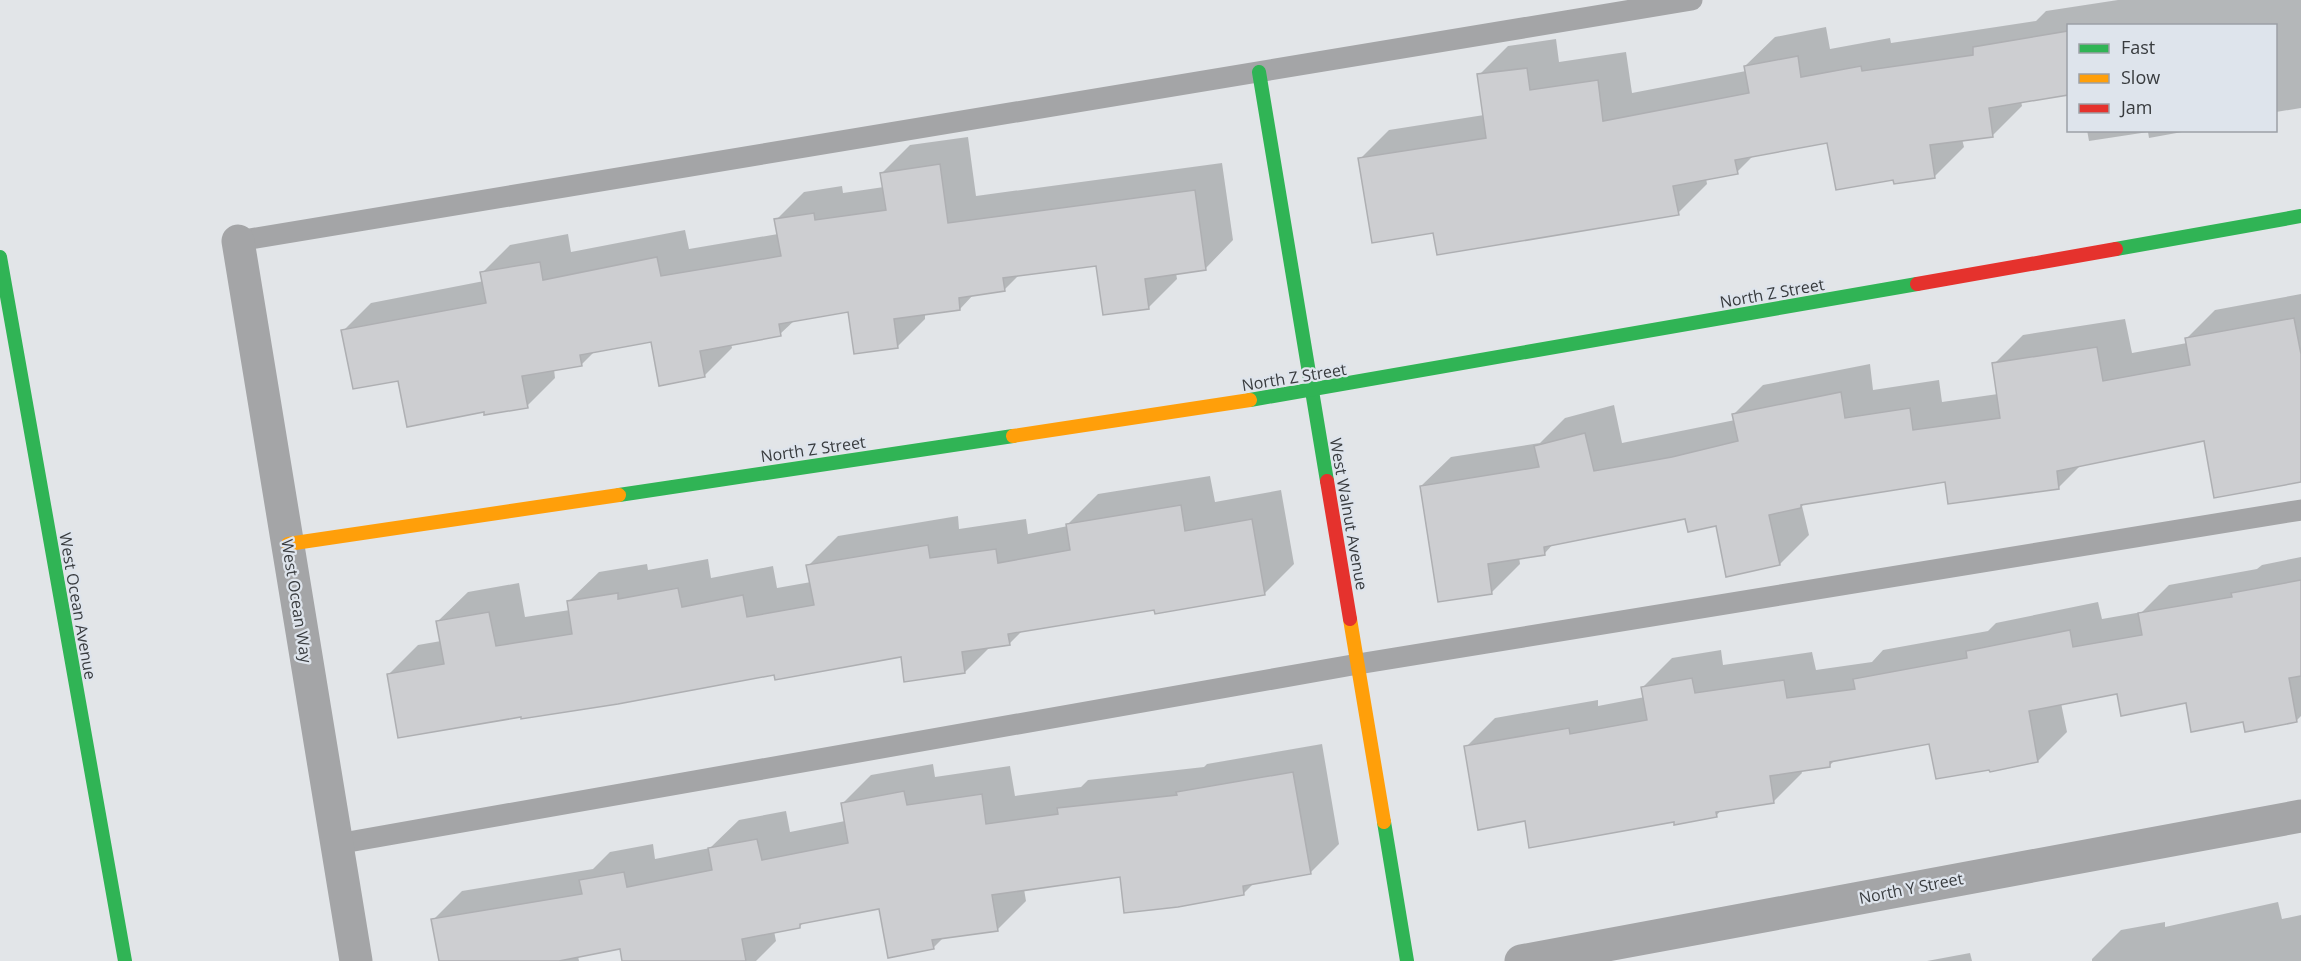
<svg xmlns="http://www.w3.org/2000/svg" width="2301" height="961" viewBox="0 0 2301 961" font-family="'Open Sans',sans-serif">
<style>
.shadow{fill:#0003}
.building{fill:#cdced1;stroke:#aeafb2;stroke-width:1.5}
.lines{fill:none;stroke-linecap:round;stroke-linejoin:round}
.lane{stroke:#a4a5a7;stroke-width:21}
.street{stroke:#a4a5a7;stroke-width:33}
.fast{stroke:#30b455;stroke-width:14}
.slow{stroke:#ff9f0a;stroke-width:14}
.jam{stroke:#e5322d;stroke-width:14}
.labels{text-anchor:middle;dominant-baseline:central;stroke-width:4.5;stroke-linejoin:round;paint-order:stroke}
.street-label{font-size:16px;fill:#383b3e;stroke:#dee4ec}
</style>
<rect width="100%" height="100%" fill="#e2e5e8"/>
<g class="shadow">
<path d="M 2118,0 L 2301,0 L 2301,108 L 2276,112 L 2276,26 L 2068,26 L 2068,94 L 2021,101 L 2022,106 L 1993,135 L 1962,139 L 1964,147 L 1935,176 L 1895,178 L 1829,142 L 1754,155 L 1737,172 L 1706,178 L 1707,184 L 1678,213 L 1434,231 L 1360,159 L 1389,130 L 1484,115 L 1479,75 L 1508,46 L 1556,39 L 1559,62 L 1626,52 L 1632,93 L 1746,71 L 1745,66 L 1775,37 L 1826,27 L 1830,49 L 1890,38 L 1891,43 L 2036,21 L 2046,11 Z"/>
<path d="M 2087,130 L 2193,130 L 2149,138 L 2148,132 L 2089,141 Z"/>
<path d="M 968,137 L 976,196 L 1222,163 L 1233,240 L 1205,269 L 1176,273 L 1177,279 L 1149,307 L 1098,264 L 1020,274 L 1004,290 L 974,294 L 960,309 L 925,313 L 925,319 L 897,347 L 850,311 L 795,320 L 780,334 L 731,343 L 732,348 L 704,376 L 652,340 L 595,351 L 581,365 L 554,369 L 555,378 L 527,406 L 485,410 L 399,379 L 343,331 L 371,303 L 484,281 L 482,273 L 510,245 L 568,234 L 571,252 L 685,230 L 689,249 L 778,234 L 776,220 L 804,192 L 842,186 L 843,193 L 884,187 L 882,173 L 910,145 Z"/>
<path d="M 2301,294 L 2301,480 L 2205,439 L 2082,464 L 2059,487 L 1947,480 L 1805,503 L 1802,506 L 1809,535 L 1780,564 L 1717,524 L 1686,517 L 1554,543 L 1545,553 L 1519,557 L 1520,564 L 1491,593 L 1421,486 L 1451,457 L 1540,443 L 1565,418 L 1614,405 L 1622,443 L 1735,420 L 1734,414 L 1763,385 L 1870,364 L 1873,390 L 1939,380 L 1942,402 L 1998,394 L 1994,364 L 2023,335 L 2125,319 L 2132,353 L 2187,343 L 2186,339 L 2215,310 Z"/>
<path d="M 1210,476 L 1215,502 L 1281,490 L 1294,564 L 1264,594 L 1155,608 L 1023,630 L 1009,644 L 990,647 L 965,672 L 902,655 L 775,673 L 522,715 L 388,675 L 418,645 L 441,641 L 438,621 L 468,592 L 519,583 L 525,617 L 570,610 L 569,601 L 599,572 L 647,564 L 648,570 L 708,559 L 711,578 L 773,566 L 777,588 L 811,582 L 808,566 L 838,536 L 958,516 L 959,529 L 1026,519 L 1028,534 L 1068,526 L 1068,524 L 1098,494 Z"/>
<path d="M 2301,557 L 2301,716 L 2296,721 L 2244,721 L 2187,701 L 2118,692 L 2061,703 L 2067,732 L 2038,761 L 1930,742 L 1835,760 L 1830,765 L 1801,770 L 1802,773 L 1773,802 L 1722,809 L 1716,816 L 1675,820 L 1527,820 L 1466,747 L 1495,718 L 1598,700 L 1598,706 L 1645,697 L 1643,687 L 1672,658 L 1721,650 L 1723,665 L 1812,652 L 1816,670 L 1872,662 L 1883,650 L 1988,631 L 1996,623 L 2098,602 L 2102,619 L 2142,612 L 2169,585 L 2257,569 L 2262,565 Z"/>
<path d="M 1322,744 L 1339,844 L 1310,873 L 1254,883 L 1244,893 L 1121,876 L 1024,889 L 1026,901 L 997,930 L 944,937 L 933,948 L 880,908 L 804,922 L 800,926 L 774,931 L 776,941 L 756,961 L 623,961 L 621,947 L 578,956 L 579,961 L 440,961 L 433,920 L 462,891 L 593,869 L 610,852 L 653,844 L 655,859 L 710,848 L 739,820 L 786,811 L 790,832 L 845,821 L 842,804 L 871,775 L 933,764 L 935,777 L 1010,766 L 1015,796 L 1081,787 L 1088,780 L 1204,767 L 1207,764 Z"/>
<path d="M 2278,902 L 2282,919 L 2301,915 L 2301,961 L 2092,961 L 2092,959 L 2121,930 L 2165,922 L 2165,927 Z"/>
<path d="M 1970,953 L 1972,961 L 1927,961 Z"/>
</g>
<g class="building">
<path d="M 2068,31 L 2068,95 L 1989,108 L 1993,137 L 1930,145 L 1935,178 L 1894,184 L 1893,180 L 1836,190 L 1827,143 L 1735,160 L 1738,174 L 1673,186 L 1679,215 L 1437,255 L 1433,233 L 1372,243 L 1358,158 L 1486,138 L 1477,74 L 1527,68 L 1530,90 L 1598,80 L 1603,121 L 1749,93 L 1744,66 L 1798,56 L 1801,77 L 1861,66 L 1862,71 L 1973,55 L 1973,47 Z"/>
<path d="M 940,164 L 948,223 L 1195,190 L 1206,270 L 1145,279 L 1149,309 L 1103,315 L 1096,266 L 1003,278 L 1005,291 L 959,298 L 960,310 L 894,319 L 898,348 L 854,354 L 848,312 L 779,324 L 781,336 L 700,351 L 705,377 L 659,386 L 651,342 L 580,355 L 582,366 L 522,376 L 528,408 L 484,415 L 484,412 L 407,427 L 398,381 L 353,389 L 341,330 L 486,303 L 480,272 L 540,262 L 543,280 L 657,257 L 661,276 L 781,256 L 774,219 L 814,213 L 815,220 L 886,210 L 880,173 Z"/>
<path d="M 2294,318 L 2301,354 L 2301,482 L 2214,498 L 2204,441 L 2057,471 L 2059,489 L 1948,504 L 1945,482 L 1801,505 L 1801,508 L 1769,515 L 1780,565 L 1726,577 L 1716,526 L 1688,532 L 1685,519 L 1544,547 L 1545,555 L 1488,564 L 1492,594 L 1438,602 L 1420,486 L 1539,467 L 1534,446 L 1585,433 L 1594,471 L 1672,457 L 1738,441 L 1732,414 L 1841,392 L 1845,418 L 1910,408 L 1913,430 L 2000,418 L 1992,363 L 2097,347 L 2103,381 L 2190,365 L 2185,338 Z"/>
<path d="M 1181,505 L 1185,531 L 1252,519 L 1265,595 L 1155,614 L 1154,610 L 1008,634 L 1010,645 L 962,652 L 965,673 L 904,682 L 901,657 L 775,680 L 774,675 L 618,704 L 521,719 L 521,717 L 398,738 L 387,674 L 444,664 L 436,621 L 489,612 L 496,646 L 572,634 L 567,601 L 618,593 L 618,599 L 678,588 L 682,607 L 743,595 L 747,617 L 814,605 L 806,565 L 928,545 L 930,558 L 996,549 L 998,563 L 1070,550 L 1066,524 Z"/>
<path d="M 2301,580 L 2301,676 L 2289,678 L 2297,722 L 2245,732 L 2243,722 L 2191,732 L 2186,703 L 2121,716 L 2117,694 L 2029,711 L 2038,762 L 1990,772 L 1989,770 L 1936,779 L 1929,744 L 1830,762 L 1830,767 L 1770,776 L 1774,803 L 1716,812 L 1717,817 L 1674,825 L 1674,822 L 1529,848 L 1525,821 L 1478,830 L 1464,746 L 1569,728 L 1570,734 L 1647,720 L 1641,687 L 1692,678 L 1695,693 L 1784,680 L 1787,698 L 1855,689 L 1853,679 L 1967,658 L 1966,651 L 2070,630 L 2073,647 L 2142,635 L 2138,613 L 2232,597 L 2231,593 Z"/>
<path d="M 1293,772 L 1311,874 L 1243,886 L 1244,895 L 1178,907 L 1124,913 L 1120,877 L 992,895 L 998,931 L 932,940 L 934,949 L 888,958 L 879,909 L 800,924 L 800,928 L 742,939 L 746,961 L 622,961 L 620,949 L 559,961 L 439,961 L 431,919 L 582,894 L 579,880 L 624,872 L 627,887 L 712,870 L 708,848 L 757,839 L 762,860 L 848,843 L 841,803 L 904,791 L 907,805 L 982,794 L 986,824 L 1058,814 L 1057,808 L 1177,795 L 1176,792 Z"/>
</g>
<g class="lines">
<g class="lane">
<path d="M 238,241 L 1692,0"/>
<path d="M 337,844 L 1358,664 L 2301,510"/>
</g>
<g class="street">
<path d="M 238,241 L 356,961"/>
<path d="M 1521,961 L 2301,816"/>
</g>
<g class="fast">
<path d="M 1259,72 L 1327,481"/>
<path d="M 2116,249 L 2301,216"/>
<path d="M 0,257 L 125,961"/>
<path d="M 1250,400 L 1917,284"/>
<path d="M 619,495 L 1013,436"/>
<path d="M 1384,822 L 1407,961"/>
</g>
<g class="slow">
<path d="M 1013,436 L 1250,400"/>
<path d="M 288,544 L 619,495"/>
<path d="M 1350,619 L 1384,822"/>
</g>
<g class="jam">
<path d="M 1917,284 L 2116,249"/>
<path d="M 1327,481 L 1350,619"/>
</g>
</g>
<g class="labels">
<g class="street-label">
<text transform="translate(1772 293) rotate(-10)">North Z Street</text>
<text transform="translate(1294 377) rotate(-9)">North Z Street</text>
<text transform="translate(813 449) rotate(-8)">North Z Street</text>
<text transform="translate(1349 514) rotate(80)">West Walnut Avenue</text>
<text transform="translate(297 601) rotate(81)">West Ocean Way</text>
<text transform="translate(78 606) rotate(80)">West Ocean Avenue</text>
<text transform="translate(1911 888) rotate(-11)">North Y Street</text>
</g>
</g>
<rect x="2067" y="24" width="210" height="108" fill="#dee4ec" stroke="#9ca0a6" stroke-width="1.5"/>
<rect x="2079" y="44" width="30" height="9" fill="#30b455" stroke="#9ca0a6" stroke-width="1.5"/>
<text x="2121" y="54" font-size="18" fill="#383b3e">Fast</text>
<rect x="2079" y="74" width="30" height="9" fill="#ff9f0a" stroke="#9ca0a6" stroke-width="1.5"/>
<text x="2121" y="84" font-size="18" fill="#383b3e">Slow</text>
<rect x="2079" y="104" width="30" height="9" fill="#e5322d" stroke="#9ca0a6" stroke-width="1.5"/>
<text x="2121" y="114" font-size="18" fill="#383b3e">Jam</text>
</svg>
